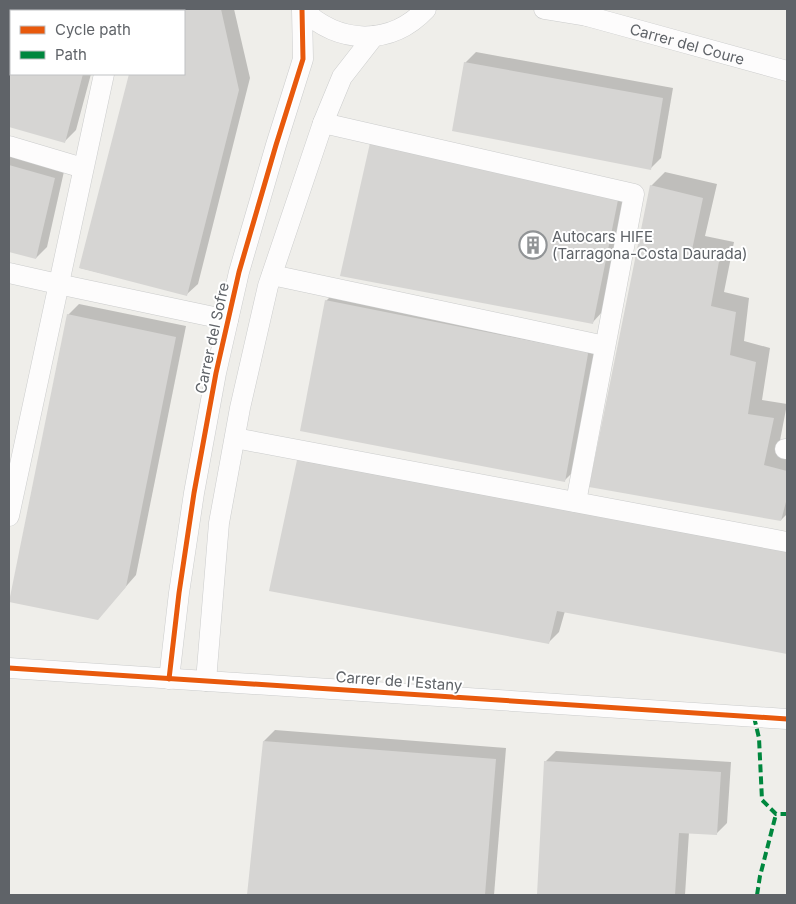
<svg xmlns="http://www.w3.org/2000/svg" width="796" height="904" viewBox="0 0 796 904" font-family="Inter,sans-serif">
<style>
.shadow{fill:#0003}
.building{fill:#d6d5d3}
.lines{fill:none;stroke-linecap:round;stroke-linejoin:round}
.minor-casing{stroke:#cbcccc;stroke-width:21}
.minor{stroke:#fdfcfc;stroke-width:20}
.quiet{stroke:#00873e;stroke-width:4;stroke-dasharray:8 4;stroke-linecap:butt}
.cycleway-casing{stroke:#fff;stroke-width:8}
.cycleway{stroke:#e8590c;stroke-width:5}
.labels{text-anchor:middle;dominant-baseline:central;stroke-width:4;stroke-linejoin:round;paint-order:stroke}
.street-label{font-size:15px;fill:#5f6368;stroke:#fff}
.poi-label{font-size:15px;fill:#5f6368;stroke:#fff;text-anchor:start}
</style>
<rect width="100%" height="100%" fill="#efeeea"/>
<g class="shadow">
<path d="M 9,9 L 108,9 L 107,11 L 11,11 L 11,74 L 91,74 L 76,130 L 65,141 L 9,126 Z"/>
<path d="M 147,9 L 234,9 L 250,78 L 198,284 L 187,294 L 80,268 L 131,74 L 184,74 L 184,11 L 147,11 Z"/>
<path d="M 476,52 L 673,88 L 661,158 L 650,169 L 465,63 Z"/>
<path d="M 9,152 L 65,167 L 47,247 L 36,258 L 9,250 Z"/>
<path d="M 665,172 L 717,184 L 705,236 L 734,242 L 724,292 L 749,298 L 744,341 L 770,348 L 762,400 L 787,404 L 778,451 L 787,453 L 787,514 L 781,520 L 651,186 Z"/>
<path d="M 629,184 L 603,311 L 593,322 L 342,275 Z"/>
<path d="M 337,290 L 598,342 L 575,470 L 564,481 L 326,301 Z"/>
<path d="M 79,304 L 186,326 L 136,575 L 108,607 L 68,315 Z"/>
<path d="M 309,450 L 787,539 L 787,653 L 565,611 L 559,632 L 548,643 L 298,461 Z"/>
<path d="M 275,730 L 506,748 L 494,895 L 248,895 L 264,741 Z"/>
<path d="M 556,751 L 731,762 L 727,823 L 716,834 L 689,832 L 685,895 L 538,895 L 545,762 Z"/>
</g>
<g class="building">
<path d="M 9,9 L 100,9 L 100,11 L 11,11 L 11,74 L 83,74 L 65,143 L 9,127 Z"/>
<path d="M 146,9 L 221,9 L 239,90 L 187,296 L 79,268 L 129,74 L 184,74 L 184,11 L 146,11 Z"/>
<path d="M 464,62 L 663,98 L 651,170 L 452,131 Z"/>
<path d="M 370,143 L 619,195 L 593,324 L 340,276 Z"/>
<path d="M 9,165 L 55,178 L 36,259 L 9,252 Z"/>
<path d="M 650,185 L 703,198 L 692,250 L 720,256 L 711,306 L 736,312 L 730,355 L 756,362 L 748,414 L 774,418 L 764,465 L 787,471 L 787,498 L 781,521 L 589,487 Z"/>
<path d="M 325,300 L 587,352 L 588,354 L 565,482 L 300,431 Z"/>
<path d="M 67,314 L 176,337 L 126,587 L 98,620 L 9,602 Z"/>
<path d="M 297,460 L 787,552 L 787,654 L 557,611 L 549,644 L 269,591 Z"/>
<path d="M 263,741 L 496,759 L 485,895 L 247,895 Z"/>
<path d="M 544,761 L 721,772 L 717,835 L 679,833 L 675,895 L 537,895 Z"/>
</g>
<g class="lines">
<g class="minor-casing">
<g id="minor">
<path d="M 302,9 C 338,44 390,47 426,9"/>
<path d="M 544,9 L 587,16 L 573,9"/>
<path d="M 117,11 L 118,9"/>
<path id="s1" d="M 587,16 L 787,71"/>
<path d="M 323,123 L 634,194 L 576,502"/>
<path d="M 9,146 L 83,168"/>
<path d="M 9,273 L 58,284 L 228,320"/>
<path d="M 272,275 L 605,346"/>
<path d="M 235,438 L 787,542"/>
<path d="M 785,449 L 787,449"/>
<path d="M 9,516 L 104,74"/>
<path d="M 9,668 L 787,719"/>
<path d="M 169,679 L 179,593 L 194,493 L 216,373 L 239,272 L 276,145 L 303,59 L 302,9"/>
<path d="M 206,681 L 219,523 L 240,408 L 268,286 L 323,123 L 342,77 L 374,36"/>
</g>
</g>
<use href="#minor" class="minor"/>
<g class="quiet">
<path d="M 754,717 L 759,738 L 762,800 L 776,814 L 787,814"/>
<path d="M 757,895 L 760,876 L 776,814"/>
</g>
<g class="cycleway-casing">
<g id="cycleway">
<path d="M 9,668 L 787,719"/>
<path d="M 169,679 L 179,593 L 194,493 L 216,373 L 239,272 L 276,145 L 303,59 L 302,9"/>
</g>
</g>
<use href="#cycleway" class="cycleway"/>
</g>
<defs>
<g id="building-ring" transform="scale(1.4375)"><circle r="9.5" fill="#fff" stroke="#919496" stroke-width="1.5"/><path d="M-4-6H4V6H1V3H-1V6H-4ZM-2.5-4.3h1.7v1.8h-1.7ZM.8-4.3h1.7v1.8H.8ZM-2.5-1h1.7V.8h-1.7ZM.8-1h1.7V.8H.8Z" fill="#919496"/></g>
</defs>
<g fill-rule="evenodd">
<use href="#building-ring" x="533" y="245"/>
</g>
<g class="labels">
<g class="street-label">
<text stroke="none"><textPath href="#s1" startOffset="104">Carrer del Coure</textPath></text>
<text transform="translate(212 338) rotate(-78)">Carrer del Sofre</text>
<text transform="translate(399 681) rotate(4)">Carrer de l'Estany</text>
</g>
<g class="poi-label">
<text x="552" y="236">Autocars HIFE<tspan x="552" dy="17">(Tarragona-Costa Daurada)</tspan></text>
</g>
</g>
<rect width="796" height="904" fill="none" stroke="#5f6368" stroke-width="20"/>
<rect x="10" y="10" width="175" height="65" fill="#ffffff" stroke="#bfc1c3"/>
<rect x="20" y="26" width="25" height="8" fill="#e8590c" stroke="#bfc1c3"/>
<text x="55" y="35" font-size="15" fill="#5f6368">Cycle path</text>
<rect x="20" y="51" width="25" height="8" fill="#00873e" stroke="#bfc1c3"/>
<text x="55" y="60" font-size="15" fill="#5f6368">Path</text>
</svg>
